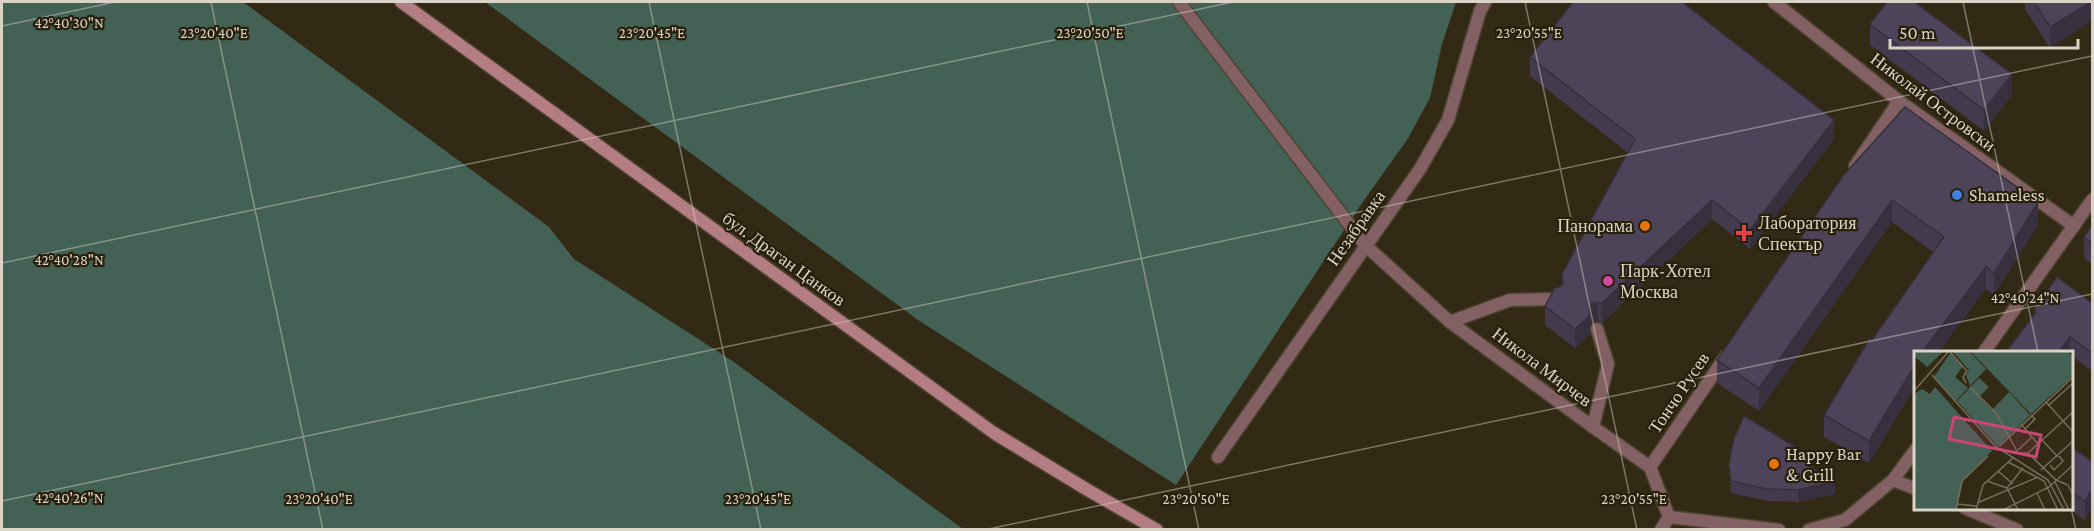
<svg xmlns="http://www.w3.org/2000/svg" width="2094" height="531" viewBox="0 0 2094 531" font-family="'Crimson Pro',serif">
<style>
.forest{fill:#436154}
.lines{fill:none;stroke-linecap:round;stroke-linejoin:round}
.service-casing{stroke:#4e4531;stroke-width:15}
.minor-casing{stroke:#4e4531;stroke-width:15}
.secondary-casing{stroke:#4e4531;stroke-width:15}
.service{stroke:#826063;stroke-width:12}
.minor{stroke:#826063;stroke-width:12}
.secondary{stroke:#b47c83;stroke-width:12}
.wall{fill:#433a4d}
.shaded-wall{fill:#37303e}
.building{fill:#4e4459;stroke:#37303e;stroke-width:1.5}
.ticks{fill:none;stroke:#d9d4c7;stroke-width:1.5;stroke-opacity:0.45}
.shop-dot{fill:#3f7fe0;stroke:#29200c;stroke-width:2}
.food-dot{fill:#e8710a;stroke:#29200c;stroke-width:2}
.health-dot{fill:#e0444e;stroke:#29200c;stroke-width:2}
.hotel-dot{fill:#d1479c;stroke:#29200c;stroke-width:2}
.labels{text-anchor:middle;dominant-baseline:central;stroke-width:4.5;stroke-linejoin:round;paint-order:stroke}
.street-label{font-size:18px;fill:#d9d4c7;stroke:#29200c}
.poi-label{font-size:18px;fill:#d9d4c7;stroke:#29200c;text-anchor:start}
.inset-road{fill:none;stroke:#756e5c;stroke-width:1.5}
.view{fill:#c84776;fill-opacity:0.15;stroke:#c84776;stroke-width:3}
.inset-edge{fill:none;stroke:#d9d4c7;stroke-width:3}
.ticks-label{font-size:15px;text-anchor:middle;fill:#d9d4c7;stroke:#29200c;stroke-width:4.5;stroke-linejoin:round;paint-order:stroke}
</style>
<rect width="100%" height="100%" fill="#332a15"/>
<g class="forest">
<path d="M 2,2 L 243,2 L 549,227 L 574,259 L 731,360 L 963,529 L 2,529 Z"/>
<path d="M 485,2 L 1456,2 L 1442,44 L 1430,98 L 1407,140 L 1362,203 L 1176,485 L 918,320 Z"/>
</g>
<g class="lines">
<g class="service-casing">
<g id="service">
<path d="M 1179,2 L 1365,245"/>
<path d="M 1450,322 L 1510,300 L 1556,299"/>
<path d="M 1593,427 L 1608,364 L 1597,329"/>
</g>
</g>
<g class="minor-casing">
<g id="minor">
<path d="M 1774,2 L 1899,101 L 2074,226"/>
<path d="M 1855,166 L 1899,101"/>
<path d="M 1365,245 L 1450,322 L 1593,427 L 1650,467 L 1669,517"/>
<path d="M 1984,352 L 2092,200"/>
<path d="M 1218,457 L 1420,169 L 1448,120 L 1480,11 L 1485,2"/>
<path d="M 1650,467 L 1726,356"/>
<path d="M 1893,480 L 1916,489"/>
<path d="M 1965,508 L 2017,530"/>
<path d="M 1669,517 L 1779,530"/>
<path d="M 1661,530 L 1669,517"/>
<path d="M 1809,530 L 1845,520 L 1893,480 L 1916,449"/>
</g>
</g>
<g class="secondary-casing">
<path id="secondary" d="M 401,2 L 994,433 L 1086,489 L 1157,530"/>
</g>
<use href="#service" class="service"/>
<use href="#minor" class="minor"/>
<use href="#secondary" class="secondary"/>
</g>
<g class="wall">
<path d="M 2025,2 L 2092,2 L 2050,48 L 2025,9 Z"/>
<path d="M 1870,24 L 2012,95 L 1984,131 L 1870,45 Z"/>
<path d="M 1530,57 L 1834,139 L 1750,249 L 1712,219 L 1602,323 L 1598,321 L 1591,323 L 1590,326 L 1590,334 L 1575,348 L 1545,325 L 1545,306 L 1562,284 L 1562,274 L 1628,153 L 1530,76 Z"/>
<path d="M 1843,176 L 2038,225 L 1994,295 L 1986,289 L 1916,352 L 1916,385 L 1869,463 L 1824,437 L 1824,415 L 1872,340 L 1933,252 L 1892,222 L 1759,411 L 1717,383 L 1717,360 Z"/>
<path d="M 2092,225 L 2092,264 L 2084,258 L 2084,237 Z"/>
<path d="M 2092,303 L 2092,371 L 2072,356 L 2072,352 L 2006,352 L 2034,315 L 2034,310 Z"/>
<path d="M 2072,449 L 2092,461 L 2092,508 L 2085,520 L 2068,508 L 2072,508 Z"/>
<path d="M 1729,466 L 1812,467 L 1835,494 L 1798,502 L 1767,501 L 1731,493 Z"/>
</g>
<g class="shaded-wall">
<path d="M 2091,2 L 2092,2 L 2092,21 L 2050,48 L 2050,27 Z"/>
<path d="M 2012,74 L 2012,95 L 1984,131 L 1984,110 Z"/>
<path d="M 1834,120 L 1834,139 L 1750,249 L 1750,230 Z"/>
<path d="M 1712,200 L 1712,219 L 1602,323 L 1602,303 Z"/>
<path d="M 1892,200 L 1892,222 L 1759,411 L 1759,388 Z"/>
<path d="M 2038,202 L 2038,225 L 1994,295 L 1994,273 Z"/>
<path d="M 1986,267 L 1986,289 L 1939,352 L 1922,352 Z"/>
<path d="M 1598,302 L 1598,321 L 1591,323 L 1590,326 L 1590,334 L 1575,348 L 1575,329 L 1591,304 Z"/>
<path d="M 2070,337 L 2070,352 L 2059,352 Z"/>
<path d="M 1916,363 L 1916,385 L 1869,463 L 1869,441 Z"/>
<path d="M 1812,457 L 1812,470 L 1807,465 Z"/>
<path d="M 1835,481 L 1835,494 L 1798,502 L 1798,490 Z"/>
<path d="M 2092,489 L 2092,508 L 2085,520 L 2085,501 Z"/>
</g>
<g class="building">
<path d="M 1573,2 L 1682,2 L 1834,120 L 1750,230 L 1712,200 L 1602,303 L 1598,302 L 1591,304 L 1589,308 L 1590,315 L 1575,329 L 1545,306 L 1555,288 L 1560,287 L 1563,283 L 1562,274 L 1635,139 L 1530,57 Z"/>
<path d="M 1887,2 L 1914,2 L 2012,74 L 1984,110 L 1870,24 Z"/>
<path d="M 2034,2 L 2091,2 L 2050,27 Z"/>
<path d="M 1905,107 L 2038,202 L 1994,273 L 1986,267 L 1922,352 L 1916,352 L 1916,363 L 1869,441 L 1824,415 L 1870,338 L 1872,340 L 1944,237 L 1892,200 L 1759,388 L 1717,360 L 1843,176 Z"/>
<path d="M 2092,225 L 2092,243 L 2084,237 Z"/>
<path d="M 2057,277 L 2092,303 L 2092,353 L 2070,337 L 2059,352 L 2006,352 L 2036,312 L 2034,310 Z"/>
<path d="M 1744,416 L 1812,457 L 1807,465 L 1835,481 L 1798,490 L 1767,489 L 1731,481 L 1729,466 L 1731,452 L 1734,439 Z"/>
<path d="M 2072,448 L 2092,461 L 2092,489 L 2085,501 L 2072,492 Z"/>
</g>
<path class="ticks" d="M 211,2 L 323,530M 649,2 L 761,530M 1087,2 L 1199,530M 1525,2 L 1637,530M 1963,2 L 2038,352M 2,26 L 115,2M 2,263 L 1233,2M 2,501 L 2092,56M 2071,508 L 2076,530M 984,530 L 2092,294"/>
<circle class="shop-dot" cx="1957" cy="195" r="6"/>
<g class="food-dot">
<circle cx="1645" cy="226" r="6"/>
<circle cx="1774" cy="464" r="6"/>
</g>
<path class="health-dot" d="M1741 224h6v6h6v6h-6v6h-6v-6h-6v-6h6z"/>
<circle class="hotel-dot" cx="1608" cy="281" r="6"/>
<g class="labels">
<g class="street-label">
<text transform="translate(1933 102) rotate(37)">Николай Островски</text>
<text transform="translate(1356 228) rotate(-55)">Незабравка</text>
<text transform="translate(784 259) rotate(36)">бул. Драган Цанков</text>
<text transform="translate(1542 367) rotate(37)">Никола Мирчев</text>
<text transform="translate(1679 393) rotate(-56)">Тончо Русев</text>
</g>
<g class="poi-label">
<text x="1969" y="195">Shameless</text>
<text x="1758" y="223">Лаборатория<tspan x="1758" dy="21">Спектър</tspan></text>
<text x="1633" y="226" text-anchor="end">Панорама</text>
<text x="1620" y="271">Парк-Хотел<tspan x="1620" dy="21">Москва</tspan></text>
<text x="1786" y="454">Happy Bar<tspan x="1786" dy="21">&amp; Grill</tspan></text>
</g>
</g>
<g transform="translate(1914 351)">
<rect width="159" height="159" fill="#332a15"/>
<path d="M 0,0 L 30,0 L 13,16 L 0,5 ZM 38,0 L 55,0 L 72,18 L 56,35 L 52,24 L 55,19 ZM 56,0 L 154,0 L 159,6 L 159,25 L 117,63 ZM 36,2 L 49,15 L 41,26 L 54,37 L 42,50 L 20,26 ZM 65,27 L 75,36 L 65,46 L 78,59 L 95,41 L 116,64 L 84,96 L 43,50 ZM 21,36 L 78,100 L 49,128 L 42,159 L 0,159 L 0,43 L 8,38 L 16,43 Z" fill="#436154"/>
<path class="inset-road" d="M 36,1 L 53,20 L 49,26 L 52,32M 18,24 L 81,95 L 134,129 L 150,159M 56,36 L 82,62 L 104,102M 0,40 L 35,0M 132,51 L 159,81M 134,55 L 159,32M 107,73 L 124,93M 111,78 L 121,68 L 117,64M 128,89 L 144,106M 86,95 L 159,26M 104,99 L 118,86M 104,102 L 114,102 L 159,61M 114,102 L 142,129 L 154,134 L 159,144M 94,111 L 130,130 L 144,159M 136,114 L 140,119 L 149,110 L 145,105M 127,119 L 159,90M 84,120 L 99,133M 73,130 L 93,137 L 104,159M 141,131 L 155,159M 93,137 L 109,117M 123,142 L 131,159M 63,152 L 124,126M 43,153 L 62,155M 42,159 L 48,130 L 74,105M 62,159 L 69,134 L 100,106M 89,159 L 135,136 L 159,114"/>
<path class="view" d="M 40,66 L 127,84 L 122,106 L 35,88 Z"/>
<rect width="159" height="159" class="inset-edge"/>
</g>
<g class="ticks-label">
<text x="69" y="28">42°40'30"N</text>
<text x="214" y="38">23°20'40"E</text>
<text x="652" y="38">23°20'45"E</text>
<text x="1090" y="38">23°20'50"E</text>
<text x="1529" y="38">23°20'55"E</text>
<text x="69" y="265">42°40'28"N</text>
<text x="2025" y="303">42°40'24"N</text>
<text x="69" y="503">42°40'26"N</text>
<text x="319" y="504">23°20'40"E</text>
<text x="758" y="504">23°20'45"E</text>
<text x="1196" y="504">23°20'50"E</text>
<text x="1634" y="504">23°20'55"E</text>
</g>
<rect width="2094" height="531" fill="none" stroke="#d9d4c7" stroke-width="6"/>
<path d="M1890 39v9h188v-9" fill="none" stroke="#d9d4c7" stroke-width="3"/>
<text x="1899" y="39" font-size="18" fill="#d9d4c7" stroke="#29200c" stroke-width="4.5" paint-order="stroke">50 m</text>
</svg>
